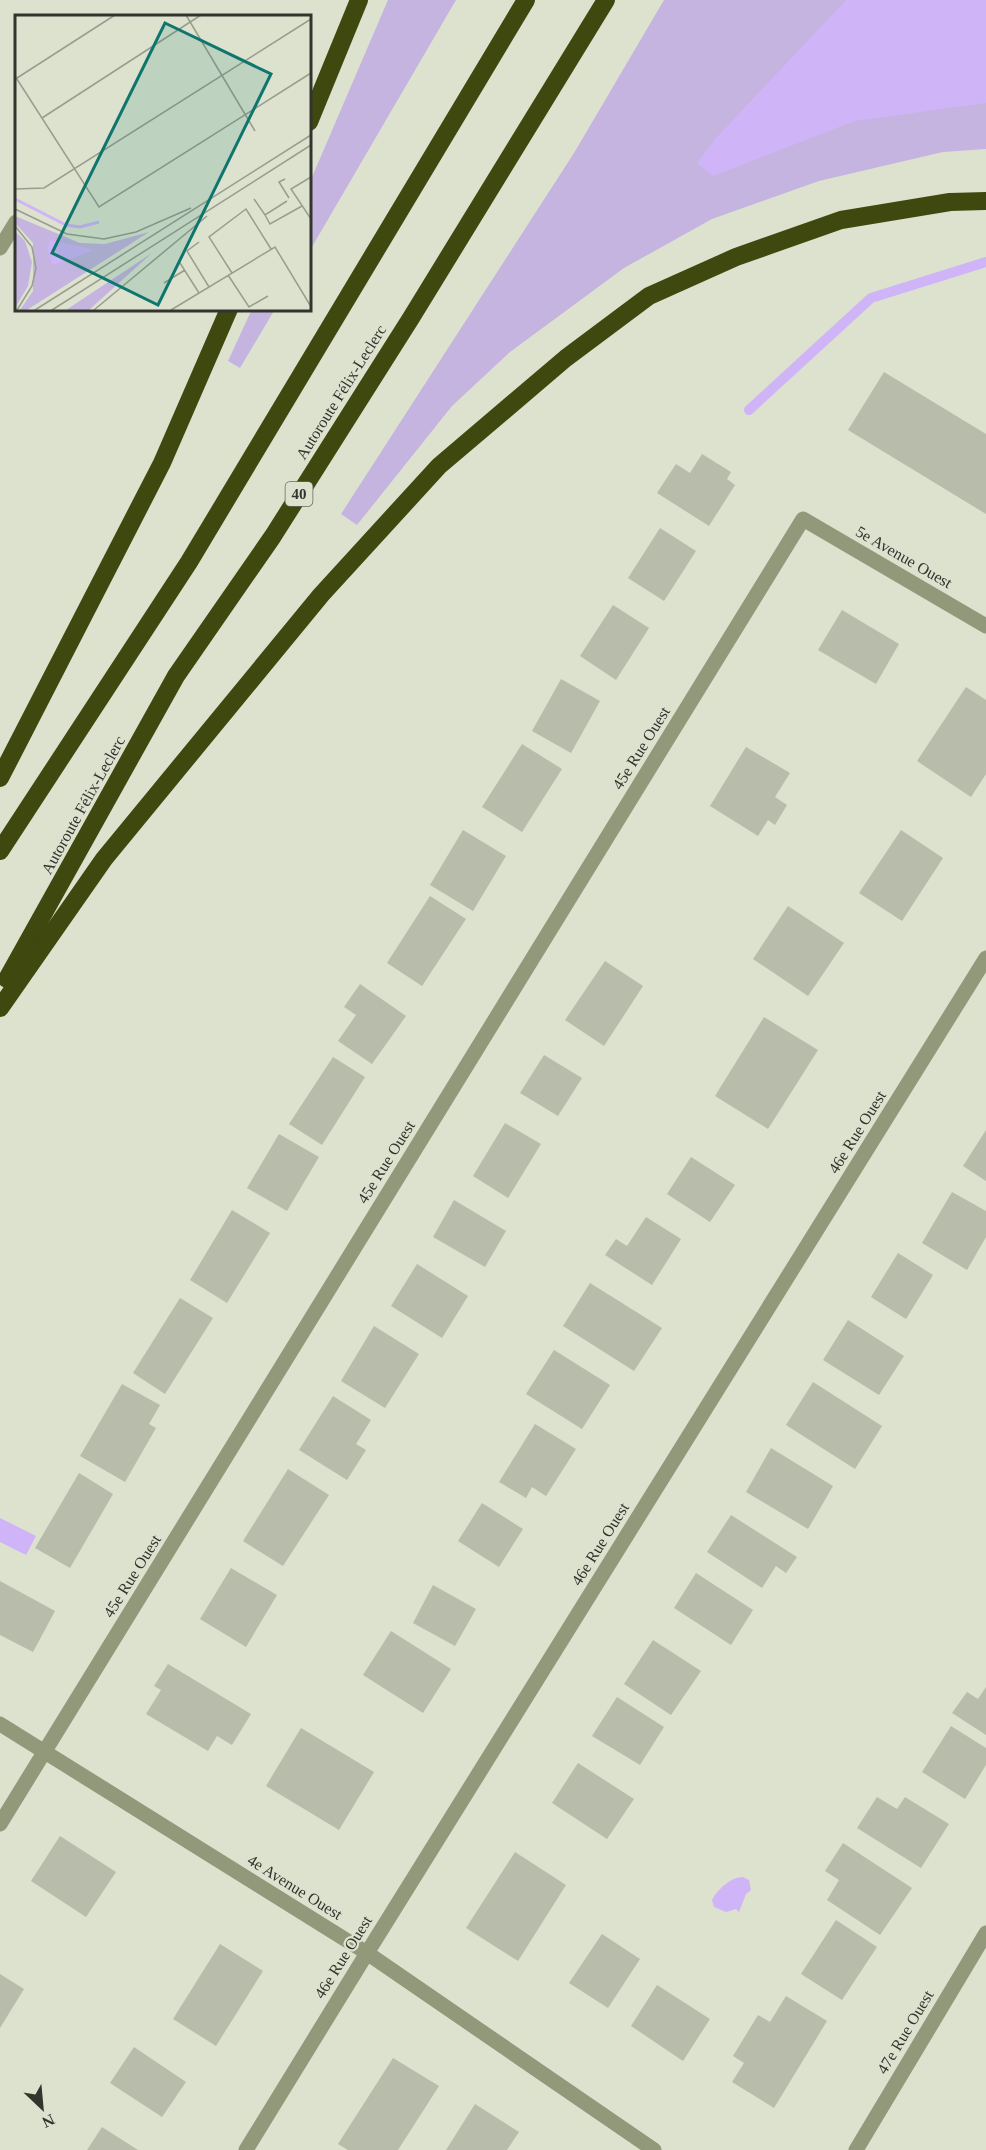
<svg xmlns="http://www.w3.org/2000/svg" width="986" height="2150" viewBox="0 0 986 2150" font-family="'Times New Roman',serif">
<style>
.green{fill:#c5b4df}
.water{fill:#cfb4f8}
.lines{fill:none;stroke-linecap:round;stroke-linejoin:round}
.stream{stroke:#cfb4f8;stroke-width:10}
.building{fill:#b8bcaa}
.service{stroke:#92997a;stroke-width:15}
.minor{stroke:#92997a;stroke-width:15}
.motorway{stroke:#3f480f;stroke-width:18}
.labels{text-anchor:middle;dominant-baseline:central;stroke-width:4.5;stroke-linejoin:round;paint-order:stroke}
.shield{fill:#dde2cf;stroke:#65685e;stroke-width:1.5}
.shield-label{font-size:15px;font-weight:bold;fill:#32342d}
.street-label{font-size:16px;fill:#32342d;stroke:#dde2cf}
.inset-river{fill:none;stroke:#cfb4f8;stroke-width:3}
.inset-road{fill:none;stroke:#999c8e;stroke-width:1.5}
.view{fill:#0f766e;fill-opacity:0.15;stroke:#0f766e;stroke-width:3}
.inset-edge{fill:none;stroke:#32342d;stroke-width:3}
</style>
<rect width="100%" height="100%" fill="#dde2cf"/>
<g class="green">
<path d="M 388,0 L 456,0 L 309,252 L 309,184 Z"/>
<path d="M 664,0 L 986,0 L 986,149 L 943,152 L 819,181 L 712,219 L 624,268 L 510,352 L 452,406 L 357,525 L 341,514 L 574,153 Z"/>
<path d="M 252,309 L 275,309 L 240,368 L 228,361 Z"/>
</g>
<g class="water">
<path d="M 846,0 L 986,0 L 986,103 L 855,121 L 713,176 L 697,163 L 715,139 Z"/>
<path d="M 0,1518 L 36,1536 L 26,1555 L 0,1542 Z"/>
<path d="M 743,1877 L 749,1880 L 751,1890 L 746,1894 L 739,1912 L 736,1909 L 726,1912 L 714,1907 L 712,1900 C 718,1889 731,1877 743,1877 Z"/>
</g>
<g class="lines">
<path class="stream" d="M 749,410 L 871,298 L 986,262"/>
</g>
<g class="building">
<path d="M 884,372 L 986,434 L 986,514 L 848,430 Z"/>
<path d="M 702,454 L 731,472 L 727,479 L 735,485 L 709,526 L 657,493 L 676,464 L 690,473 Z"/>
<path d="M 660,528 L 696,551 L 664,601 L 628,578 Z"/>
<path d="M 613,605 L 649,628 L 616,680 L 580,656 Z"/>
<path d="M 842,610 L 899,644 L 876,684 L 818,650 Z"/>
<path d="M 561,679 L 600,701 L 571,753 L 532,731 Z"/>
<path d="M 966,687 L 986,700 L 986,774 L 971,797 L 917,761 Z"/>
<path d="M 522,744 L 562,769 L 522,832 L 482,807 Z"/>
<path d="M 746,747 L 790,773 L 775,797 L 787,805 L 775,825 L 768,820 L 758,836 L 710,806 Z"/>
<path d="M 463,830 L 506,856 L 473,911 L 430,885 Z"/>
<path d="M 901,830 L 943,858 L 902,921 L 859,893 Z"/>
<path d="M 430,896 L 466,919 L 422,986 L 387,963 Z"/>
<path d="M 788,906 L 844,943 L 808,996 L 753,959 Z"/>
<path d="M 605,961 L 643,986 L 604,1046 L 565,1020 Z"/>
<path d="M 360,984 L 406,1016 L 372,1064 L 338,1041 L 356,1015 L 344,1007 Z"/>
<path d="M 764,1017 L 818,1050 L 768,1129 L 715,1096 Z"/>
<path d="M 544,1055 L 582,1078 L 558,1116 L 520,1093 Z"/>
<path d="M 333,1057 L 365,1077 L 322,1145 L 289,1124 Z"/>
<path d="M 505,1123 L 541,1144 L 508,1198 L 473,1176 Z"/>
<path d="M 986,1130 L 986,1181 L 963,1166 Z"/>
<path d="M 279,1134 L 319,1157 L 287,1211 L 247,1188 Z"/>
<path d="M 691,1157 L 735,1185 L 710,1222 L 667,1194 Z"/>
<path d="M 952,1192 L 986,1211 L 986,1237 L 967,1270 L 922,1243 Z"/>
<path d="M 454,1200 L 506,1231 L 485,1267 L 433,1237 Z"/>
<path d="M 232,1210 L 270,1233 L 227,1303 L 190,1280 Z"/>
<path d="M 646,1217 L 681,1239 L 652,1285 L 605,1255 L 616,1239 L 627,1246 Z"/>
<path d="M 898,1253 L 933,1275 L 906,1319 L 871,1297 Z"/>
<path d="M 417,1264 L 468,1296 L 442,1338 L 391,1306 Z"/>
<path d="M 590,1283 L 662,1328 L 634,1371 L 563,1326 Z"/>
<path d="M 180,1298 L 213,1318 L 165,1394 L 133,1373 Z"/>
<path d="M 848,1320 L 904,1356 L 879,1395 L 823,1360 Z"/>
<path d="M 374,1326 L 419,1354 L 385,1408 L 341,1381 Z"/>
<path d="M 554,1350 L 610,1385 L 582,1429 L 526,1394 Z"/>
<path d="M 813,1382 L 882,1426 L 855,1469 L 786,1425 Z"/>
<path d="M 122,1384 L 160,1405 L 149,1424 L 156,1428 L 125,1482 L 80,1456 Z"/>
<path d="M 333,1396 L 371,1420 L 356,1444 L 366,1450 L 347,1480 L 299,1450 Z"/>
<path d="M 535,1424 L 576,1449 L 546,1496 L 532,1487 L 526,1498 L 499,1482 Z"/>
<path d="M 771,1448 L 833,1486 L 808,1529 L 746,1492 Z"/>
<path d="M 288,1469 L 329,1495 L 283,1566 L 243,1541 Z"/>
<path d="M 79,1473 L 113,1494 L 70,1568 L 35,1548 Z"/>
<path d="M 482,1503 L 523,1529 L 499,1567 L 458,1541 Z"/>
<path d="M 731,1515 L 797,1557 L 786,1573 L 776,1566 L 762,1588 L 707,1552 Z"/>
<path d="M 231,1568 L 277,1595 L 246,1647 L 200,1619 Z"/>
<path d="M 696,1573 L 753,1610 L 731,1645 L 674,1608 Z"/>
<path d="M 0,1581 L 55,1611 L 33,1652 L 0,1635 Z"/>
<path d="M 433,1585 L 476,1609 L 455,1646 L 413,1623 Z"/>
<path d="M 391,1631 L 451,1669 L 423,1713 L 363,1675 Z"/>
<path d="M 653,1640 L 701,1671 L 671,1715 L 624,1684 Z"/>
<path d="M 168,1664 L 251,1714 L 232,1745 L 217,1736 L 208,1751 L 146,1714 L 161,1690 L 154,1686 Z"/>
<path d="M 986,1687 L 986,1735 L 952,1713 L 967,1692 L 978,1699 Z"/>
<path d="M 617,1697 L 664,1727 L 640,1765 L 592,1736 Z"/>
<path d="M 951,1726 L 986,1748 L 986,1765 L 965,1799 L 922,1772 Z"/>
<path d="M 301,1728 L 374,1772 L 339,1830 L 266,1786 Z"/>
<path d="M 578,1763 L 634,1799 L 607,1839 L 552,1803 Z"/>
<path d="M 877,1797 L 897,1809 L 905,1797 L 949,1824 L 921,1868 L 857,1828 Z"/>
<path d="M 60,1836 L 116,1872 L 86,1917 L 31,1881 Z"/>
<path d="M 843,1843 L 912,1888 L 880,1935 L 827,1900 L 839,1880 L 825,1871 Z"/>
<path d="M 515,1852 L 566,1885 L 518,1961 L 466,1928 Z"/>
<path d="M 836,1920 L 877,1947 L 842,2000 L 801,1974 Z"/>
<path d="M 602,1934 L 640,1959 L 608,2008 L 569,1983 Z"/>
<path d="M 220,1944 L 263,1971 L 216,2046 L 173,2019 Z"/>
<path d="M 0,1974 L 24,1989 L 0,2028 Z"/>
<path d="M 657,1985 L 710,2019 L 683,2061 L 631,2026 Z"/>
<path d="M 786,1996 L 827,2021 L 774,2108 L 732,2082 L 744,2063 L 733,2056 L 758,2015 L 770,2022 Z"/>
<path d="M 134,2047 L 186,2082 L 162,2117 L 110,2083 Z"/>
<path d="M 393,2058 L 439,2086 L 398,2150 L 348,2150 L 338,2144 Z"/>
<path d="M 475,2104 L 519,2132 L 507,2150 L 446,2150 Z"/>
<path d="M 102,2127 L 138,2150 L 87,2150 Z"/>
</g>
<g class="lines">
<path class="service" d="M 0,248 L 16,222"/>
<g class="minor">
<path d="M 0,1724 L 367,1953 L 654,2150"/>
<path d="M 0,1824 L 803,519 L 986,626"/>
<path d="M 246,2150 L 367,1953 L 986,958"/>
<path d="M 856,2150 L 986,1933"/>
</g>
<g class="motorway">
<path d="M 309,122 L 359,0"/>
<path d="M 0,778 L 162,463 L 229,309"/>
<path d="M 0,851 L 189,562 L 526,0"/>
<path d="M 7,979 L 176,676 L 273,536 L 411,318 L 606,0"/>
<path d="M 0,1008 L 104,859 L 321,595 L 439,466 L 566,358 L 649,296 L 736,257 L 841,220 L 950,202 L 986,201"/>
</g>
</g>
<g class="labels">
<rect class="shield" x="285.5" y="482" width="27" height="24" rx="4.5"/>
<g class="shield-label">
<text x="299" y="494">40</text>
</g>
<g class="street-label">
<text transform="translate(341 392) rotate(-58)">Autoroute Félix-Leclerc</text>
<text transform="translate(904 557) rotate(30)">5e Avenue Ouest</text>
<text transform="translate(641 748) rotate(-58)">45e Rue Ouest</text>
<text transform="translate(83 805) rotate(-61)">Autoroute Félix-Leclerc</text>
<text transform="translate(857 1132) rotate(-58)">46e Rue Ouest</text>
<text transform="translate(386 1162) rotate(-58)">45e Rue Ouest</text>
<text transform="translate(600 1544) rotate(-58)">46e Rue Ouest</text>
<text transform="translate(132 1576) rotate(-58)">45e Rue Ouest</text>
<text transform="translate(295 1887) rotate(32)">4e Avenue Ouest</text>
<text transform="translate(343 1957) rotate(-58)">46e Rue Ouest</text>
<text transform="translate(905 2032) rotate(-59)">47e Rue Ouest</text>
</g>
</g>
<g transform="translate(15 15)">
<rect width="296" height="296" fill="#dde2cf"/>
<path d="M 0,201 L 65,228 L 90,229 L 134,217 L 12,295 L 5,295 L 18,276 L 18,228 L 0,208 ZM 0,216 L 10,226 L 17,247 L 13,271 L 0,293 ZM 137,238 L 74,295 L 51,295 Z" fill="#c5b4df"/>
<path d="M 35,225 L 76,234 L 77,236 L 38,250 L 33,236 Z" fill="#cfb4f8"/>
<path class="inset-river" d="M 0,184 L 51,210 L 65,212 L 84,207"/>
<path class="inset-road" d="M 171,0 L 240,116M 0,61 L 84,192 L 296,58M 2,63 L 100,0M 27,103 L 186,0M 296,162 L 276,174 L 296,204M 270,164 L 264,167 L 274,183M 0,174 L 29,173 L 296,4M 239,184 L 250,200 L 272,186M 0,194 L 52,219 L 89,224 L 121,217 L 176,193M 250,200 L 255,209 L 287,191M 0,211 L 17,232 L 21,253 L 17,271 L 2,295M 184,227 L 172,236 L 194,272M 165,248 L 184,278M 217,258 L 194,222 L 231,194 L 256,234M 213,260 L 234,292 L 253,281M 149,268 L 170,255M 20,295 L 296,120M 37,295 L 296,130M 79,295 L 192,201M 156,295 L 260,232 L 295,290"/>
<path class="view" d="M 150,8 L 256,59 L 143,290 L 37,238 Z"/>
<rect width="296" height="296" class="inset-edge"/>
</g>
<g transform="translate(42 2108) rotate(154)" stroke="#dde2cf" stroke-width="4.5" paint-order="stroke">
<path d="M0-4.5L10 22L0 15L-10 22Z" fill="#32342d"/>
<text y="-9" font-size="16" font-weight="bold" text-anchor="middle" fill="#32342d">N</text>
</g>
</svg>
